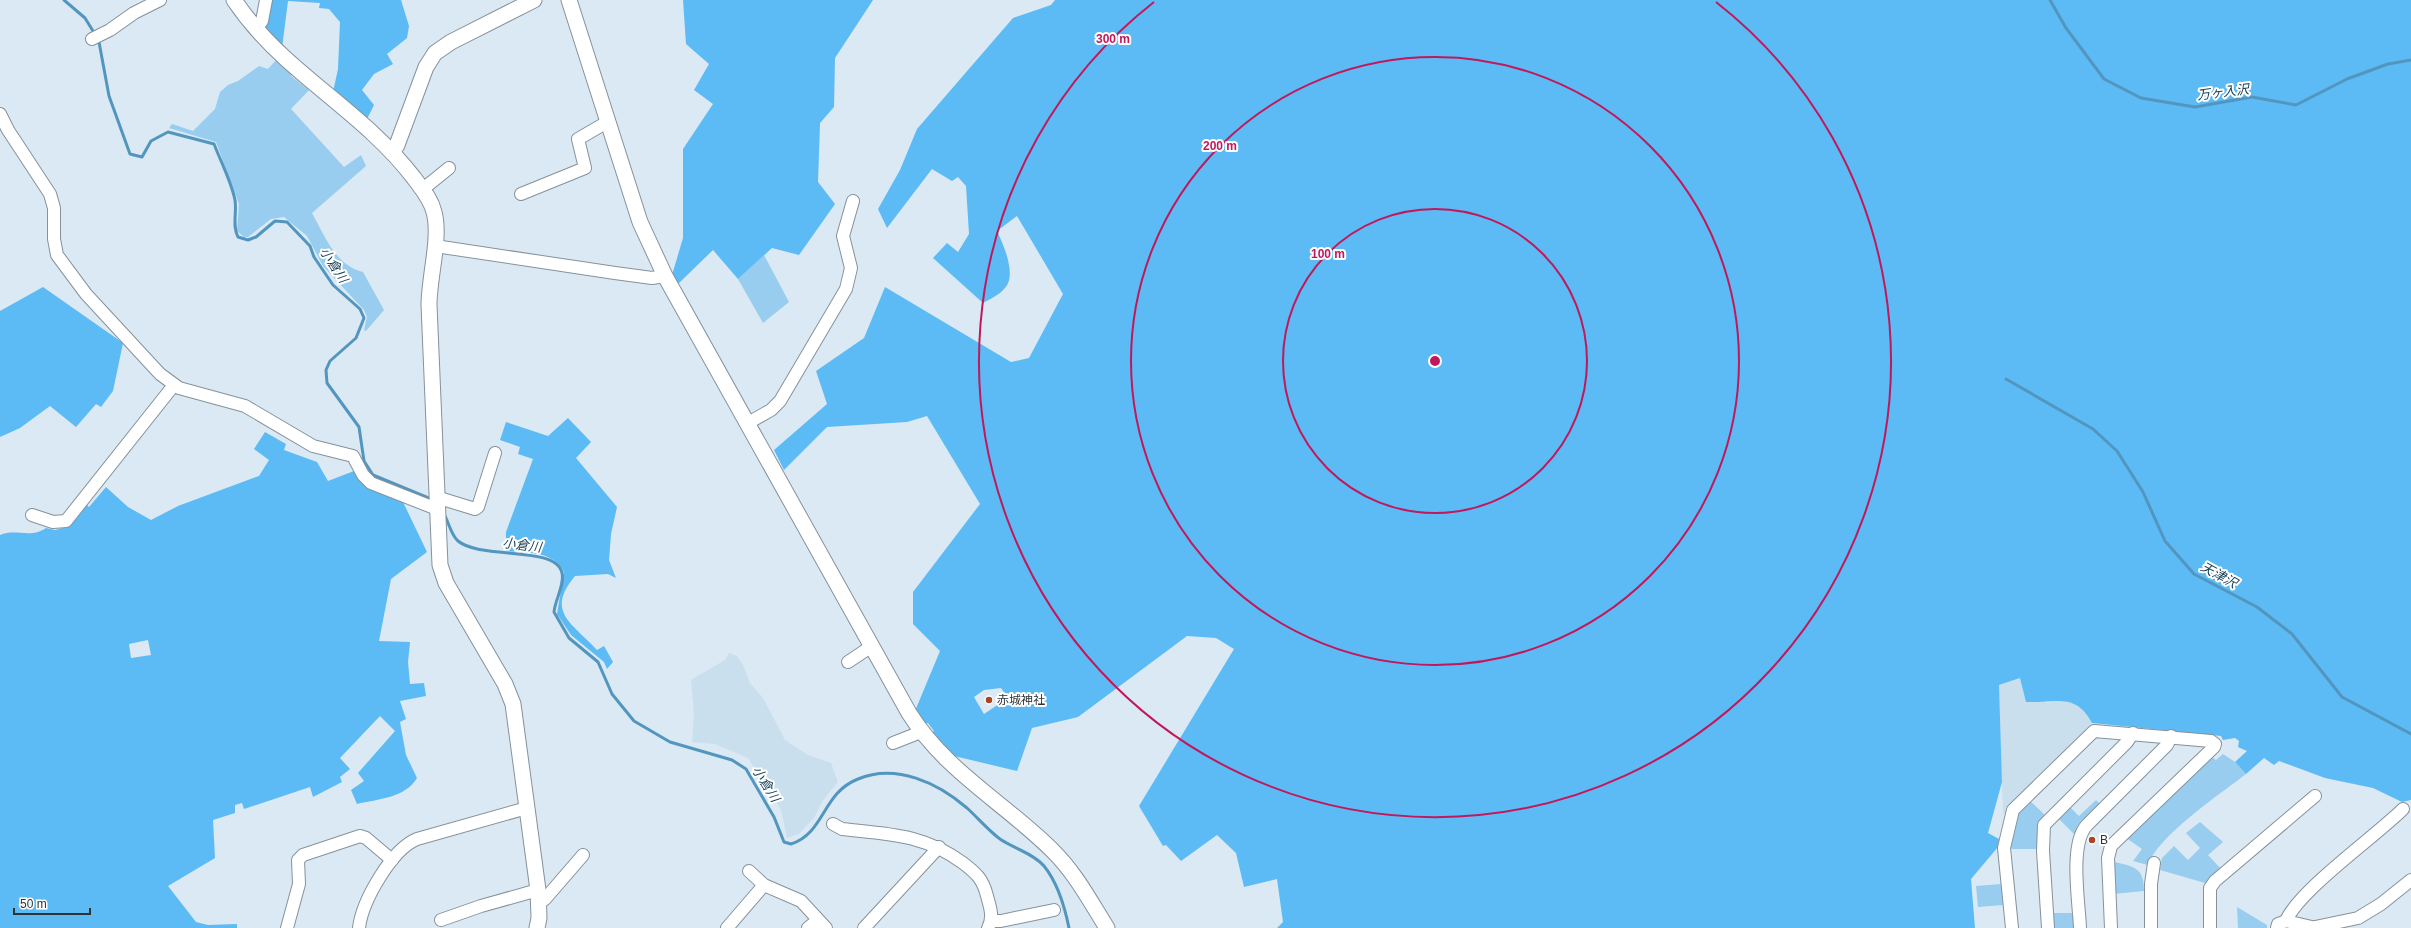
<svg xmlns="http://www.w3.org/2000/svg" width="2411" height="928" viewBox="0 0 2411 928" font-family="Helvetica,'Noto Sans JP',sans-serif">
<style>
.built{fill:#cadfee}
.green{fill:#98cdf0}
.forest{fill:#5cbbf4;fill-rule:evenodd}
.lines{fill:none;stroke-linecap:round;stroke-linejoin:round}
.stream{stroke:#5296bf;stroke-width:3}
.minor-casing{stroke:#85929c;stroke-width:14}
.tertiary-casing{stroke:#85929c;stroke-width:17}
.minor{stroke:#fff;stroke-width:12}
.tertiary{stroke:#fff;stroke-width:15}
.ring{fill:none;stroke:#c2185b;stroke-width:2}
.poi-dot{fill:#ab4325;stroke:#fff;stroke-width:1.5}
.labels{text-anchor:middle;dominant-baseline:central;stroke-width:4;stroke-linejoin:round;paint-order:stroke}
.poi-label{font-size:12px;fill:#2e3337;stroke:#fff;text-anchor:start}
.water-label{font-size:13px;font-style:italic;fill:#163e55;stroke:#fff}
.centre{fill:#c2185b;stroke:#fff;stroke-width:2}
.ring-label{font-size:12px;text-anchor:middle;font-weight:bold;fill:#c2185b;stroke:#fff;stroke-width:4;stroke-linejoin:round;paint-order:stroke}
</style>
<rect width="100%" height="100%" fill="#dae9f3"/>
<g class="built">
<path d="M 729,653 L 737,656 L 743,665 L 750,683 L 763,698 L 785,740 L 808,755 L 831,763 L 838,782 L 823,800 L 814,818 L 799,834 L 787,838 L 781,810 L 748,758 L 715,744 L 692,742 L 694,713 L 691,680 L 725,660 Z"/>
<path d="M 2021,678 L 2047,703 L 2062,700 L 2076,704 L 2085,710 L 2092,723 L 2003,815 L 1999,685 Z"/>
</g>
<g class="green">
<path d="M 277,59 L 293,73 L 291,76 L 309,90 L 291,109 L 344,167 L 361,155 L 366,166 L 312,213 C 325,236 335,265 363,272 L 384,310 L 366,331 L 364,330 L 367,317 L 364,310 L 323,266 L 307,236 L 284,217 L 271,219 L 248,237 L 244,237 L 237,231 L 239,204 L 216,142 L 169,128 L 172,124 L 193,131 L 215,109 L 220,92 L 228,85 L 238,81 L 259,66 L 268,69 Z"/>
<path d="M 764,255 L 789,302 L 763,323 L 738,279 Z"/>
<path d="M 2223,754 L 2235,762 L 2246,774 C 2219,795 2159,835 2148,865 L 2133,861 L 2142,849 L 2125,837 L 2210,756 L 2216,760 Z"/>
<path d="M 2028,799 L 2046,816 L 2040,844 L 2036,849 L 2012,849 L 2008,845 L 2017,811 Z"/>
<path d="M 2096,800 L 2100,804 L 2074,834 L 2056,816 L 2067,804 L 2079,816 Z"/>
<path d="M 2200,822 L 2223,842 L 2208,855 L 2222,870 L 2205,883 L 2160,870 L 2162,858 L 2174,846 L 2188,860 L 2200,848 L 2186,833 Z"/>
<path d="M 2115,862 C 2135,867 2144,868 2144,891 L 2113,894 L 2112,865 Z"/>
<path d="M 2001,884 L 2003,905 L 1978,907 L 1976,886 Z"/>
<path d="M 2237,907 L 2267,925 L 2267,928 L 2238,928 Z"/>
<rect x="2051" y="913" width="24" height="15"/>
</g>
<g class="forest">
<path d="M 270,0 L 401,0 L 409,26 L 407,38 L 387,54 L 393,64 L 374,74 L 362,90 L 374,105 L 367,119 L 333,92 L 338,69 L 340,22 L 329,9 L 319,8 L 320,3 L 288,1 L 282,48 L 265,31 Z"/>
<path d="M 683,0 L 873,0 L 835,58 L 834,107 L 820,123 L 818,182 L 835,204 L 799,255 L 772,248 L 738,279 L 713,250 L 678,284 L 672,275 L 683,238 L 683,149 L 713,104 L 694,90 L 709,64 L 686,44 Z"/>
<path d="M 1055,0 L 2411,0 L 2411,800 L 2402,802 L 2373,788 L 2325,778 L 2279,761 L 2274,765 L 2264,758 L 2246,774 L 2235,762 L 2247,751 L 2238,747 L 2239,741 L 2235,738 L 2223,740 L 2221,736 L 2092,723 C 2076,692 2055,703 2026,702 L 2020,678 L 1999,685 L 2002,782 L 1988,833 L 1999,839 L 1998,847 L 1971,879 L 1975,928 L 1277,928 L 1283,922 L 1277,879 L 1244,887 L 1236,853 L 1217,835 L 1181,861 L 1166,845 L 1163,846 L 1139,806 L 1234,649 L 1216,638 L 1187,636 L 1078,717 L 1032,728 L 1017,771 L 950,755 L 930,734 L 934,731 L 928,723 L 922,724 L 915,711 L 940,651 L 913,624 L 913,592 L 980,504 L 927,416 L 907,422 L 827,427 L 784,470 L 774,450 L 827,404 L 816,371 L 864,338 L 885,287 L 1011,362 L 1029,358 L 1063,294 L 1017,216 L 997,231 C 1003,244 1018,276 1004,289 C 999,295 990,299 983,303 L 933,258 L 947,243 L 958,252 L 969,234 L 966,186 L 958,177 L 952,181 L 932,169 L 887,228 L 878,209 L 900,170 L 917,129 L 1013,18 L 1051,5 ZM 1001,688 L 1008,698 L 984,714 L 974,697 L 984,690 Z"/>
<path d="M 43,287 L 123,343 L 113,391 L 101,407 L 96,404 L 76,427 L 50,406 L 20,428 L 0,437 L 0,311 Z"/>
<path d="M 568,418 L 591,442 L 576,458 L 617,507 L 611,534 L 609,560 L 616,578 L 608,574 L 575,576 C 545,612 572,623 597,650 L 604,646 L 613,662 L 607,669 L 604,662 L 571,635 L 557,614 L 564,572 C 552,550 528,553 506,551 L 506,532 L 533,459 L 518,454 L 520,447 L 500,440 L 506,422 L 548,436 Z"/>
<path d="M 265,432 L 286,444 L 284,450 L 317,462 L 328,481 L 354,471 L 365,486 L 403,502 L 427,552 L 391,579 L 379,641 L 410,642 L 408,662 L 410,684 L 424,683 L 426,696 L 400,701 L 406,719 L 400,722 L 406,755 L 417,778 C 405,798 378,799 357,804 L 351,790 L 364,781 L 358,773 L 395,731 L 380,716 L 340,758 L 350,769 L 340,777 L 342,782 L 313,797 L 310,787 L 244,809 L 242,803 L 235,805 L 235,813 L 213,820 L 215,858 L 168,886 L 196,922 L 208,925 L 237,924 L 237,928 L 0,928 L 0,535 C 16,528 30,539 46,528 L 55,530 L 70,526 L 86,504 L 89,507 L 106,487 L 128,507 L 151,520 L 178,506 L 259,476 L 269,460 L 254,449 ZM 148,640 L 151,655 L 131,658 L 129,644 Z"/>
</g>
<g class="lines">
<g class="stream">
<path d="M 64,0 L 85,18 L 93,31"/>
<path d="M 2050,0 L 2066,28 L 2104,79 L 2141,98 L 2195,107 L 2252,97 L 2296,105 L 2347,79 L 2388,64 L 2411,60"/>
<path d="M 99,42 L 109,96 L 130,154 L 142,157 L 151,141 L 168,132 L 214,144 C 221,162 231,181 235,200 C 237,213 232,226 238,237 L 248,240 L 256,237 L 275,221 L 287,222 L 310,246 L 314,257 L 333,285 L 360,309 L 364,318 L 356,338 L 330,361 L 326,370 L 327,383 L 359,427 L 364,461 L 373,475 L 431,499"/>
<path d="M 2006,379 L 2093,429 L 2117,451 L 2143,492 L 2165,541 L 2194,574 L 2257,607 L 2292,634 L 2342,697 L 2411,734"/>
<path d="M 444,514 C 449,523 451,535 458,541 C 481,560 556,545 562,573 C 565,584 555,600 554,612 L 569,638 L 598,662 L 612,694 L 634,721 L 670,742 L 732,760 L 746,769 L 774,817 L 784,842 L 791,844 C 825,833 822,793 858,779 C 896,763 938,783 967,808 C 978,818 988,830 1000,839 C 1013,848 1034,854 1044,866 C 1057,882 1065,908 1069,928"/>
</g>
<g class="minor-casing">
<g id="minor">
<path d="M 256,29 L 262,21 L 266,0"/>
<path d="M 92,39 L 110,30 L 134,13 L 160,0"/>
<path d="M 0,114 L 8,130 L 50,194 L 54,208 L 54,239 L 57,255 L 86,294 L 160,374 L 179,388 L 245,406 L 313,446 L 353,456 L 363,475 L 371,483 L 437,509"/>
<path d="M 423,189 L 449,168"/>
<path d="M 521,194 L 585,168 L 578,139 L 609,121"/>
<path d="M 435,246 L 615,273 L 652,278 L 665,276"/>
<path d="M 748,423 L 771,410 L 780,401 L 846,289 L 851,268 L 843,236 L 853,201"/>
<path d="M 436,497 L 475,509 L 478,507 L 495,453"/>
<path d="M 32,515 L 53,522 L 66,521 L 174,385"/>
<path d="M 848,662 L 872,646"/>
<path d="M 893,743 L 921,732"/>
<path d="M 833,824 L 842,829 C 888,834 924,834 963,863 C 976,873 983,879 987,896 C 990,907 994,917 988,928"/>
<path d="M 749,871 L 764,885 L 801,901 L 826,928"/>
<path d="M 539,903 L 545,899 L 583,855"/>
<path d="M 441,920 L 481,906 L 538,890"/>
<path d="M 991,921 L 1001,921 L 1054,910"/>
<path d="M 2286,921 C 2299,890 2376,836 2403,809"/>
<path d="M 2315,927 L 2358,918 L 2381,904 L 2411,880"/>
<path d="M 287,928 L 299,884 L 298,860 L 303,855 L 360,836 L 366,838 L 392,860"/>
<path d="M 359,928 C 362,901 392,849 417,839 L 527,808"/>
<path d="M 727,928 L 764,885"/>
<path d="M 808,928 L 818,920"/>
<path d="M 864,928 L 939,847"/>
<path d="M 2012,928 L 2004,848 L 2013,810 L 2094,731 L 2211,741 L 2215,744 L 2214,747 L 2111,846 L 2108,858 L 2111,928"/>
<path d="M 2048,928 L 2043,851 L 2044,825 L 2127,742 L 2133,733"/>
<path d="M 2080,928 C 2079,902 2069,844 2087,825 L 2167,745 L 2171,736"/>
<path d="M 2151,928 L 2151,884 L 2154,863"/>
<path d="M 2210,928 L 2210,888 L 2215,881 L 2315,796"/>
<path d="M 2277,928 L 2278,924 L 2286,921 L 2316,928"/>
</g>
</g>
<g class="tertiary-casing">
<g id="tertiary">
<path d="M 234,0 C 249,22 266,41 286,59 C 330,99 378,131 414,178 C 422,189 431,199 434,212 C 441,237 429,277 429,305 L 440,565 L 446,583 L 505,684 L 513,704 L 538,890 L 539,918 L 537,928"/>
<path d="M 569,0 L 640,222 L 665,276 L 909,713 C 946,772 1005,803 1053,851 C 1076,874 1090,901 1107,928"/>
<path d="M 393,151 L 397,145 L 426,67 L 435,53 L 451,42 L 534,0"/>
</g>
</g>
<use href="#minor" class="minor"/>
<use href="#tertiary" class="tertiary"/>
</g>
<g class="ring">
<circle cx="1435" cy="361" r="152"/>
<circle cx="1435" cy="361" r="304"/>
<path d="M1716 2A456 456 0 1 1 1154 2"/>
</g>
<g class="poi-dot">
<circle cx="989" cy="700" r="4"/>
<circle cx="2092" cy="840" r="4"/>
</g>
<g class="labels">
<g class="poi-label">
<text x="997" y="700">赤城神社</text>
<text x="2100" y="840">B</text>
</g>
<g class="water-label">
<text transform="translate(2223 92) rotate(-7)">万ヶ入沢</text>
<text transform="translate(334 265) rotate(57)">小倉川</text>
<text transform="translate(522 545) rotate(7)">小倉川</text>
<text transform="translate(2219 575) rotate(29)">天津沢</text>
<text transform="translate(766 784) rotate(58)">小倉川</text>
</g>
</g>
<circle cx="1435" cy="361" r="6" class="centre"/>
<g class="ring-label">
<text x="1113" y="43">300 m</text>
<text x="1220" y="150">200 m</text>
<text x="1328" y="258">100 m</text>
</g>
<path d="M14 908v6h76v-6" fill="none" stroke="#2e3337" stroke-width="2"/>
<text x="20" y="908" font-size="12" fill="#2e3337" stroke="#ffffff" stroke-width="3" paint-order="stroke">50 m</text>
</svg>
